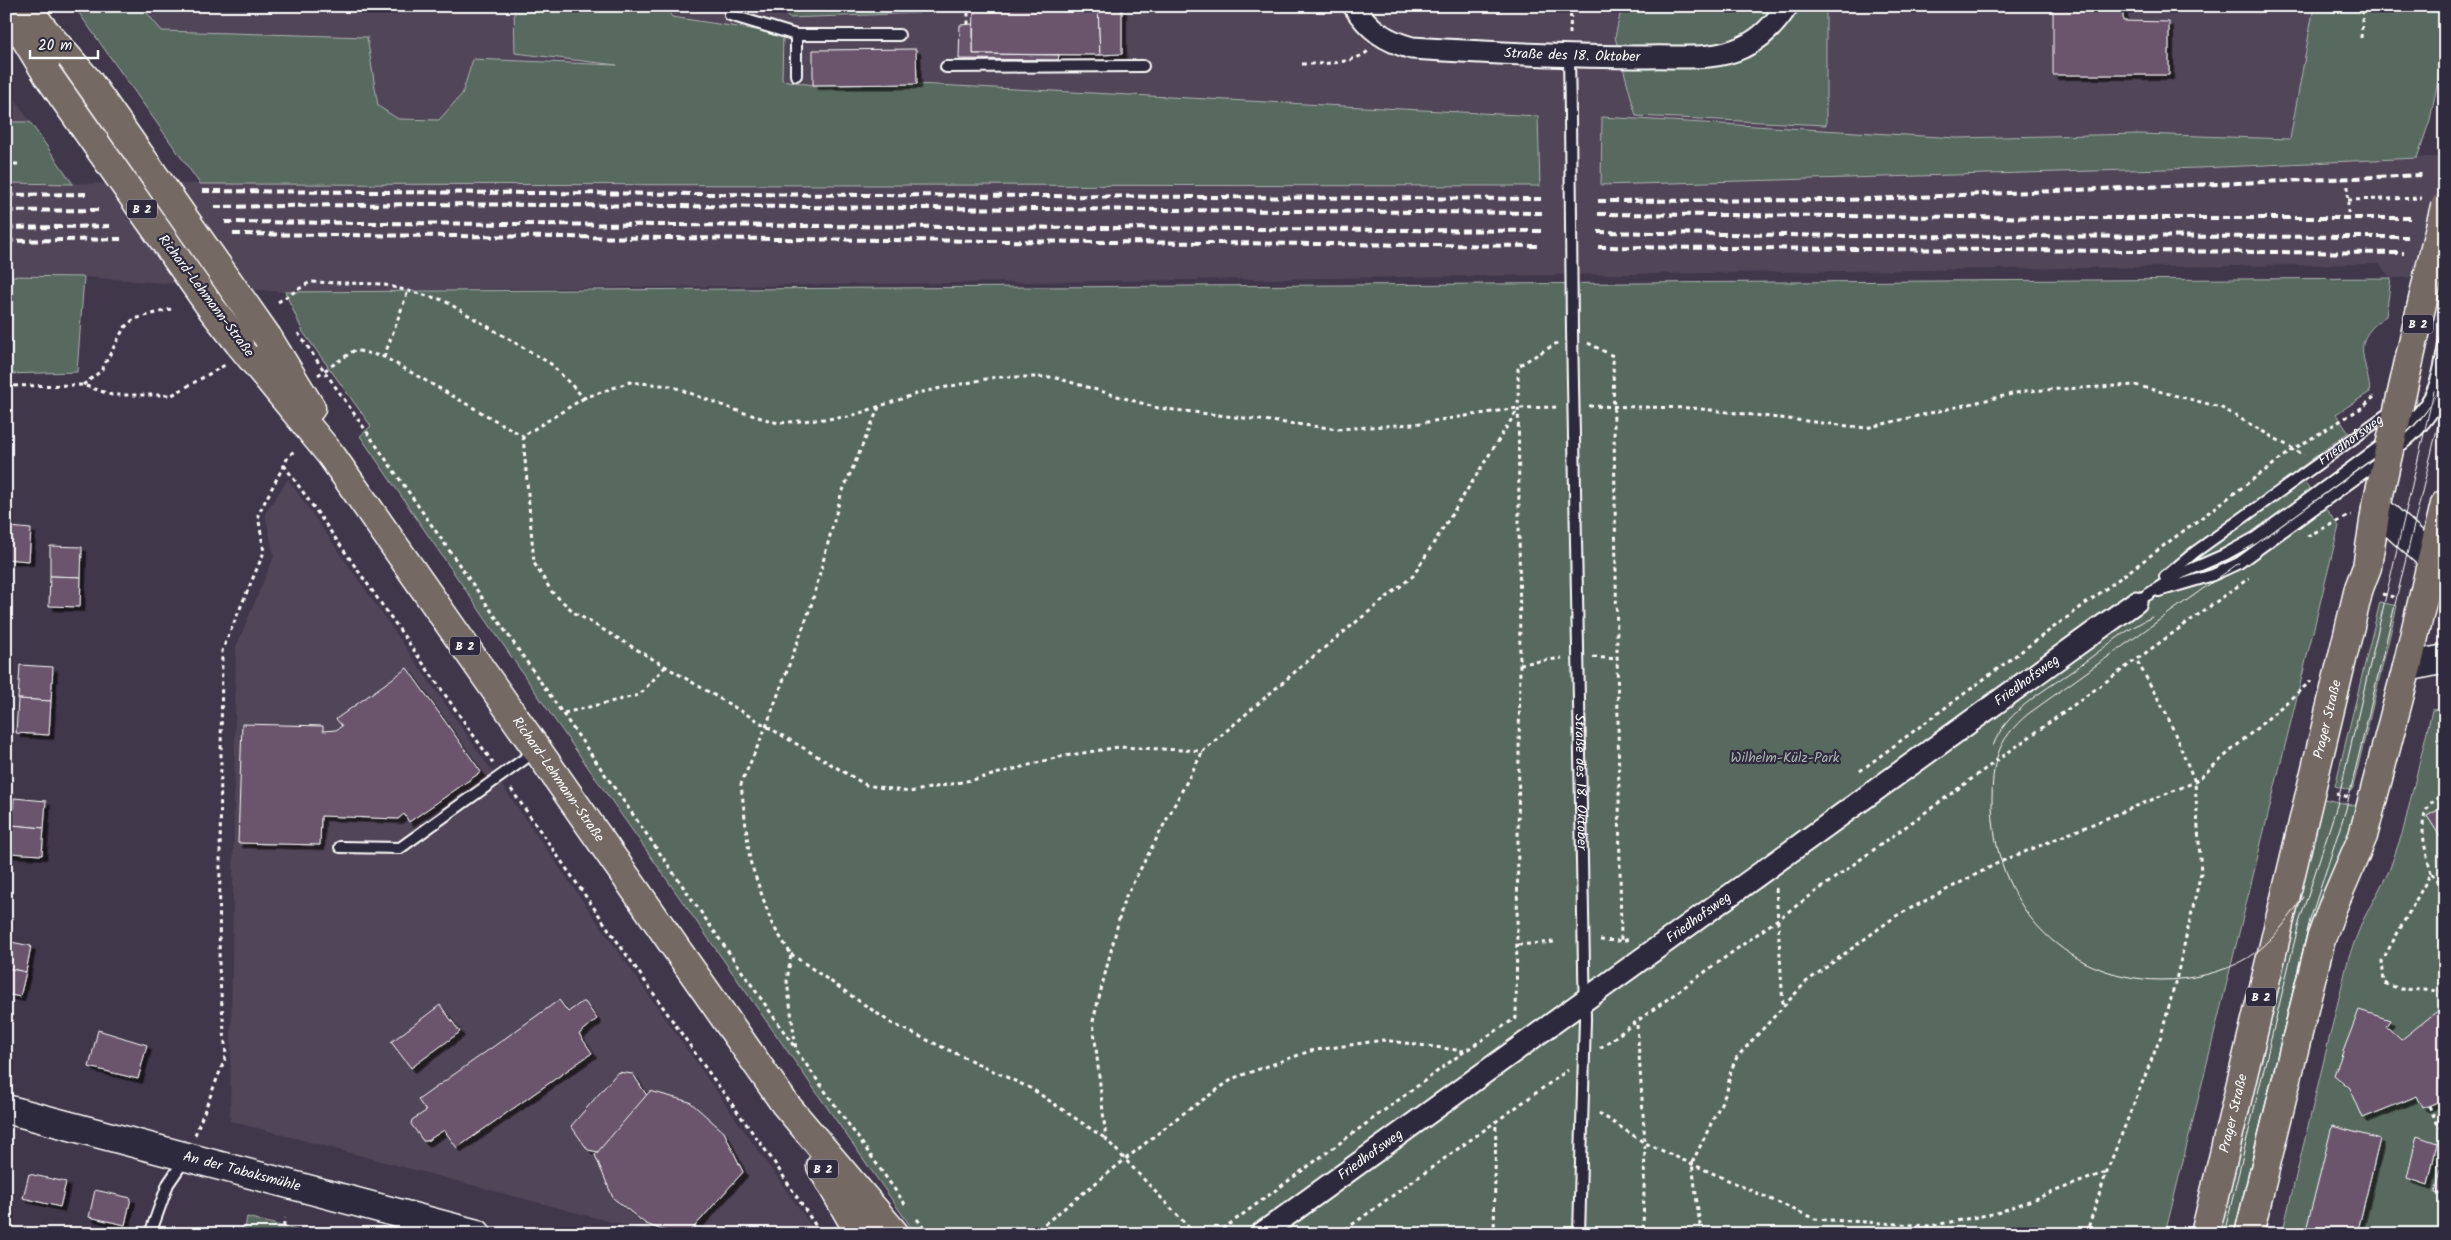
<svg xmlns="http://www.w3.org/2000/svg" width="2451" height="1240" viewBox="0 0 2451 1240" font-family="Kalam,sans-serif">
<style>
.built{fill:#514458}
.green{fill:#596960;stroke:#acb4b0}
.building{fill:#6a556c;stroke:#fff;filter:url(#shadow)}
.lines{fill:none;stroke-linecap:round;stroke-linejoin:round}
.service-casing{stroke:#fff;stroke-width:14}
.minor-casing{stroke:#fff;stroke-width:25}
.secondary-casing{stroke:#fff;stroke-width:31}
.primary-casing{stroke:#fff;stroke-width:31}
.path{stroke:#fff;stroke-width:3;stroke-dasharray:4 4;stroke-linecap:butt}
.service{stroke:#2f2a3d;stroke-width:10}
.minor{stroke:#2f2a3d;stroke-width:21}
.secondary{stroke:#2f2a3d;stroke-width:28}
.primary{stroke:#756964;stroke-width:28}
.tram{stroke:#fff;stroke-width:1}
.rail{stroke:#fff;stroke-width:4;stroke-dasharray:8 4;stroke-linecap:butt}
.service-bridge-casing{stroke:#fff;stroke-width:14;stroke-linecap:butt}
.primary-bridge-casing{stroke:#fff;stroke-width:31;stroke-linecap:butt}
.service-bridge{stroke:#2f2a3d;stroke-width:10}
.primary-bridge{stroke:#756964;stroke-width:28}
.labels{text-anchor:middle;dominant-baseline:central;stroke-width:4.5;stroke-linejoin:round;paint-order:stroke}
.shield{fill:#2f2a3d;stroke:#c1bfc5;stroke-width:1}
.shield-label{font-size:12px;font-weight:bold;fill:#fff}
.street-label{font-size:14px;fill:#fff;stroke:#2f2a3d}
.park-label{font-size:14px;fill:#acb4b0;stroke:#2f2a3d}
</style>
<defs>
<filter id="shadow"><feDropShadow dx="4.5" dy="4.5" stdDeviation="0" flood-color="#0009"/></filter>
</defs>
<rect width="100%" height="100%" fill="#41374b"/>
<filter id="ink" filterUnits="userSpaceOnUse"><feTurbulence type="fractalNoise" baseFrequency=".02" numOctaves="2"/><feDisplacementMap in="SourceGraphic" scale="10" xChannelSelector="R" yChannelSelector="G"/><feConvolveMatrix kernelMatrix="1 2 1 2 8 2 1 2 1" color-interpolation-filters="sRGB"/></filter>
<g filter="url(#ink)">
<g class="built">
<path d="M 74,6 L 2445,6 L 2445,46 L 2430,120 L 2418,157 L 2445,157 L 2445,276 L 2391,278 L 2379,264 L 285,292 L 84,277 L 6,276 L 6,183 L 200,184 Z"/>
<path d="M 6,84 L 30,122 L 6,122 Z"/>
<path d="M 288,479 L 601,927 L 817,1234 L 657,1234 L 230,1121 L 236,647 L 274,556 L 265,514 Z"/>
</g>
<g class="green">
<path d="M 74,6 L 141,6 L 162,31 L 367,37 L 378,106 L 398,119 L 439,120 L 462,94 L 473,59 L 617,65 L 515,53 L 514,6 L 665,6 L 672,17 L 783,34 L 782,80 L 813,85 L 917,84 L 1538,116 L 1540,186 L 200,184 Z"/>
<path d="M 778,6 L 920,6 L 919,13 L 789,18 Z"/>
<path d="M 1622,6 L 1826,6 L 1826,125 L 1636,116 L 1615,37 Z"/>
<path d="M 2314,6 L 2445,6 L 2445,46 L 2430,120 L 2417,158 L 2200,168 L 1601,185 L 1602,117 L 1957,138 L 2139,134 L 2290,139 Z"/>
<path d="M 6,122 L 30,122 L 73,184 L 6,183 Z"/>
<path d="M 6,276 L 84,277 L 77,372 L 6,374 Z"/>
<path d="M 2391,278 L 2386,316 C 2348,343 2367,356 2370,392 L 2336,414 L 2348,432 L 2296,471 L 2339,526 L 2165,1234 L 916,1234 L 552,716 L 360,436 L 371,426 L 303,332 L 285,292 Z"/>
<path d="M 2380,602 L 2397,606 L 2352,791 L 2335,786 Z"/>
<path d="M 2442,709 L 2445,714 L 2445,1234 L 2282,1234 L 2349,956 L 2363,920 L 2389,871 L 2403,831 L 2432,710 Z"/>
<path d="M 2320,798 L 2360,807 L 2238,1234 L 2217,1234 Z"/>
<path d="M 247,1217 L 311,1234 L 244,1234 Z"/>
</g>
<g class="building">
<path d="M 974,6 L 1098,6 L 1100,55 L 973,54 Z"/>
<path d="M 1098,6 L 1122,6 L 1122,54 L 1100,55 Z"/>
<path d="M 2053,6 L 2123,6 L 2123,21 L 2169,22 L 2169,75 L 2053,75 Z"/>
<path d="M 973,24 L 973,54 L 1059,55 L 1058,60 L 959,59 L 960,25 Z"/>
<path d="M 916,49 L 917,84 L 813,85 L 813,50 Z"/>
<path d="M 9,527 L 31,529 L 29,561 L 6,559 Z"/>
<path d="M 50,546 L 82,547 L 81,577 L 50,576 Z"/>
<path d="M 50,576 L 81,577 L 80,607 L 49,606 Z"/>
<path d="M 20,665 L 53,667 L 51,701 L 18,699 Z"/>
<path d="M 407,668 L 481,772 L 409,822 L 404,814 L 398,819 L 321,816 L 320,845 L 238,843 L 242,724 L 323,726 L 323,731 L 336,730 L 342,726 L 336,719 Z"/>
<path d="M 18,699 L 51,701 L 49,735 L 16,733 Z"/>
<path d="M 14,798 L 46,801 L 44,828 L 12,825 Z"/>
<path d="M 2445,806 L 2445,844 L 2427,816 Z"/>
<path d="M 12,825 L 44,828 L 42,855 L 9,853 Z"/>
<path d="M 6,941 L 31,946 L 26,972 L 6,968 Z"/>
<path d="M 6,968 L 26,972 L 20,997 L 6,994 Z"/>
<path d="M 559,1000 L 568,1012 L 582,1002 L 585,1002 L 597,1019 L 579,1034 L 592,1053 L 457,1148 L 444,1130 L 427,1141 L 423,1141 L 411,1124 L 412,1120 L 426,1111 L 418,1100 Z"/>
<path d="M 440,1005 L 460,1032 L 411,1068 L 391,1042 Z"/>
<path d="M 2445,1005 L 2445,1099 L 2423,1108 L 2417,1096 L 2363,1118 L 2350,1088 L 2334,1075 L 2359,1010 L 2390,1020 L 2386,1026 L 2401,1040 Z"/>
<path d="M 98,1030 L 147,1045 L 138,1079 L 89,1067 Z"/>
<path d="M 618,1072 L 633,1074 L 649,1099 L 603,1153 L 588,1150 L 571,1126 Z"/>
<path d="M 650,1091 L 690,1102 L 724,1132 L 743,1172 L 688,1234 L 673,1234 L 646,1224 L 613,1198 L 595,1155 Z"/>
<path d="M 2332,1126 L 2380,1139 L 2357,1234 L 2305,1234 Z"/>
<path d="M 2417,1136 L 2437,1143 L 2428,1185 L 2407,1178 Z"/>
<path d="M 2445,1154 L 2445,1196 L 2435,1193 Z"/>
<path d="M 29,1174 L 66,1182 L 60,1207 L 23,1198 Z"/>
<path d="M 95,1190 L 131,1198 L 125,1225 L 89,1217 Z"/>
</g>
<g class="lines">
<g class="service-casing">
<g id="service">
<path d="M 730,6 L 730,15 L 796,35 L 899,35"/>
<path d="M 1569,57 L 1570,115"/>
<path d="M 946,67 L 1143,66"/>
<path d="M 796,75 L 796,35"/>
<path id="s1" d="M 1572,330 L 1585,1019 L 1579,1234"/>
<path d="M 2399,432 C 2435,400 2437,384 2445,339"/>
<path d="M 2395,450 C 2418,433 2434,415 2445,388"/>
<path id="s2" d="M 2165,577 L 2195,552 L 2393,410"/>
<path d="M 2159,591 L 2213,575 L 2239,563 L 2381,460"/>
<path d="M 2136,602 L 2180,574 L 2224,555 L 2255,538 L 2386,442"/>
<path d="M 340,847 L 400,848 L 537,750"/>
<path d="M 866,1220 L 875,1234"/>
<path d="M 150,1234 L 168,1184 L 185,1159"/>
</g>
</g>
<g class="minor-casing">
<g id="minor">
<path id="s3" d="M 1354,6 C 1369,30 1386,41 1412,48 C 1491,53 1570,57 1649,57 C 1680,56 1714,61 1743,47 C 1761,39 1776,23 1787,6"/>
<path id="s4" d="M 1261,1234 L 2136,602"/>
</g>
</g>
<g class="secondary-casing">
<g id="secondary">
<path d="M 2376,508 L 2445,570"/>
<path d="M 2407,667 L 2445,659"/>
<path id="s5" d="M 6,1109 L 477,1234"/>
</g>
</g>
<g class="primary-casing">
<g id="primary">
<path d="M 26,6 L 43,29 L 88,81"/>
<path d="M 6,7 L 47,74"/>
<path d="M 268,338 L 311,408"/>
<path id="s6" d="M 239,343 L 331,455 L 785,1104 L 895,1234"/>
<path d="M 821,1166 L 860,1234"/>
<path id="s7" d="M 2205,1234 L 2359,588 L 2367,567 L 2376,508 L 2428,277"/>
<path d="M 2249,1234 L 2321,939 L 2333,906 L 2363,836 L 2407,667 L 2445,504"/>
</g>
</g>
<g class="path">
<path d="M 965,6 L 968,8 L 968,24"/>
<path d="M 1570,34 L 1571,6"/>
<path d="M 2361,38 L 2363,6"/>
<path d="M 1302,64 C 1320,64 1354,64 1368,51"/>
<path d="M 6,164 L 19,164"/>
<path d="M 2348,186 L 2348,213"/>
<path d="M 2348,200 L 2422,198"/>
<path d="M 278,302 L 310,282 L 381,284 L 443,300 L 551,364 L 584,398 L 630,382 L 671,386 L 735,410 L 778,423 L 848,417 L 922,392 L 996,377 L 1053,377 L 1158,408 L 1338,429 L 1414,424 L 1518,408 L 1558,407"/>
<path d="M 298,333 L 796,1049"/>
<path d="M 1588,343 L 1613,356 L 1621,941"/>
<path d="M 384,357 L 408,291"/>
<path d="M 318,375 L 355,350 L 384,357 L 523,436"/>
<path d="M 83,385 L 101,371 L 124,328 L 134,319 L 171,309"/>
<path d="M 6,386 L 83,385 L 112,395 L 172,395 L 225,365"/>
<path d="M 584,398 L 523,436 L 534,563 L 552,592 L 575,613 L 866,785 L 909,792 L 977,779 L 1059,757 L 1119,747 L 1203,751 L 1303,665 L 1413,576 L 1518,409"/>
<path d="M 1589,406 L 1693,408 L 1866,428 L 2025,391 L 2135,385 L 2220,407 L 2304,455"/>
<path d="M 879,407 L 841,495 L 811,606 L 766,727 L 741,784 L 750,861 L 772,924 L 791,954 L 787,981 L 796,1050 L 905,1204"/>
<path d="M 284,465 L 493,763"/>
<path d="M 2307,536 L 2351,515"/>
<path d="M 2382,594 L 2397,598"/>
<path d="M 1593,657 L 1617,659"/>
<path d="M 1520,664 L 1562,658"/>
<path d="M 564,713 L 639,695 L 665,667"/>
<path d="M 1860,771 L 2294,449 L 2363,407 L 2374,397"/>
<path d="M 511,789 L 702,1063 L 774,1162 L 821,1234"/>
<path d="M 2336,794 L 2349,797"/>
<path d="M 2431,873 C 2425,846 2411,808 2445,793"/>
<path d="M 1776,888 L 1783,1006"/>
<path d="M 2445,888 L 2431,873 L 2382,961 L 2384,983 L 2400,989 L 2445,991"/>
<path d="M 1600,940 L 1621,941 L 1630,939"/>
<path d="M 1518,945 L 1554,942"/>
<path d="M 791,954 L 891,1023 L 1032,1089 L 1106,1139"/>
<path d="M 1637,1025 L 1645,1143 L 1643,1234"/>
<path d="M 1600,1048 L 2249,578"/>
<path d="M 2429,1106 L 2439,1127 L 2445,1128"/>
<path d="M 1599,1113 L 1645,1143 L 1815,1219 L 1930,1226 L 1997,1213 L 2106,1172"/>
<path d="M 195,1135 L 226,1056 L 219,968 L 222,651 L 264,552 L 258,515 L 288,457 L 295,450"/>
<path d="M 917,1219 L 929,1234"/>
<path d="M 282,1234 L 285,1218"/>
<path d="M 1032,1234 L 1177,1118 L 1234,1078 L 1310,1051 L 1383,1040 L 1464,1051"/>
<path d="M 1195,1234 L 1106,1139 L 1093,1021 L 1124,900 L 1203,751"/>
<path d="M 1216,1234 L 1465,1051 L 1516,1018 L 1520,664 L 1518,366 L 1557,343"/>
<path d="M 1339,1234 L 1568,1070"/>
<path d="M 1494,1234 L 1496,1120"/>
<path d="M 1701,1234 L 1692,1163 L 1727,1091 L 1731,1070 L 1737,1057 L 1806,982 L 1896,916 L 2000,862 L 2195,782 L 2311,681"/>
<path d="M 2086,1234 L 2107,1171 L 2161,1036 L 2176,980 L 2201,873 L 2195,782 L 2167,715 L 2137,661"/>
</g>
<use href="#service" class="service"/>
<use href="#minor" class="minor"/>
<use href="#secondary" class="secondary"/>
<use href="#primary" class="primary"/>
<g class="tram">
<path d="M 2239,563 L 2028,714 C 1996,741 1992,763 1992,804 C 1994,901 2060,979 2161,980 C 2189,980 2223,973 2248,958 C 2271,944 2288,920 2303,897"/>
<path d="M 1993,746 C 2006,709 2050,688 2079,666 C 2103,649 2126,629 2152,617"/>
<path d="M 2224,1234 L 2299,923 L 2337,805 L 2434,391"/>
<path d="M 2234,1234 L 2310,920 L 2346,809 L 2445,396"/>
</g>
<g class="rail">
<path d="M 202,191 L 1541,199"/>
<path d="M 6,195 L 89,194"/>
<path d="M 1598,201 L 1847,200 L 2422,175"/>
<path d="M 214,207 L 423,204 L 1542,213"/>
<path d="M 6,211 L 100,210"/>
<path d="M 1598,214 L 2083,218 L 2412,218"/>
<path d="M 225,222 L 1541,231"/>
<path d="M 6,228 L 112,226"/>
<path d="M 1598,232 L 1847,236 L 2408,237"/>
<path d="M 233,234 L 1540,246"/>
<path d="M 6,241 L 121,239"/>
<path d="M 1598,247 L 2404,253"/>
</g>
<g class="service-bridge-casing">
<path id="service-bridge" d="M 1570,115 L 1572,330"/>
</g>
<g class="primary-bridge-casing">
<g id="primary-bridge">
<path d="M 47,74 L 212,309 L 239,343"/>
<path d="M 88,81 L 268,338"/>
<path d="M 2428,277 L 2445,206"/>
</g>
</g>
<use href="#service-bridge" class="service-bridge"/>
<use href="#primary-bridge" class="primary-bridge"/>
</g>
</g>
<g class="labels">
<g class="shield">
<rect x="127" y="199.5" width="30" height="19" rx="4"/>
<rect x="2403" y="314.5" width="30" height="19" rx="4"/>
<rect x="450" y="636.5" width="30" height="19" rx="4"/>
<rect x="2246" y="987.5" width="30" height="19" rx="4"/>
<rect x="808" y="1159.5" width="30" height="19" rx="4"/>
</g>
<g class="shield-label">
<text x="142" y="209">B 2</text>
<text x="2418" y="324">B 2</text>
<text x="465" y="646">B 2</text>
<text x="2261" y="997">B 2</text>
<text x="823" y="1169">B 2</text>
</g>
<g class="street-label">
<text stroke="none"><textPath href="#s3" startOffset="234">Straße des 18. Oktober</textPath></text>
<text transform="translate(206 296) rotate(53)">Richard-Lehmann-Straße</text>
<text stroke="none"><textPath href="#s2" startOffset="231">Friedhofsweg</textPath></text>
<text stroke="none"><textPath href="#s4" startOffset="945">Friedhofsweg</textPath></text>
<text stroke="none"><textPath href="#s7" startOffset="529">Prager Straße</textPath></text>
<text stroke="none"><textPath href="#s6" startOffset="541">Richard-Lehmann-Straße</textPath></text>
<text stroke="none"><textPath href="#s1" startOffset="452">Straße des 18. Oktober</textPath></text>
<text stroke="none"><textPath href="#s4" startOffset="540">Friedhofsweg</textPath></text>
<text stroke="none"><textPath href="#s7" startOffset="124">Prager Straße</textPath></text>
<text stroke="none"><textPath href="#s4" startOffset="135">Friedhofsweg</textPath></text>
<text stroke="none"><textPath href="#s5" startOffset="244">An der Tabaksmühle</textPath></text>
</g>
<g class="park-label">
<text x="1785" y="758">Wilhelm-Külz-Park</text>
</g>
</g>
<rect width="2451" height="1240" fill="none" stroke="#2f2a3d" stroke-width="25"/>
<rect x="12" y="12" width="2426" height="1215" fill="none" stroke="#fff" stroke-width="2" filter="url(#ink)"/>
<path d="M30 50v8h68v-8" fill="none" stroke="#ffffff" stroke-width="2.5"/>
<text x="38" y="50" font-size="15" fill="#ffffff" stroke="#2f2a3d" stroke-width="4" paint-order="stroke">20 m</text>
</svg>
